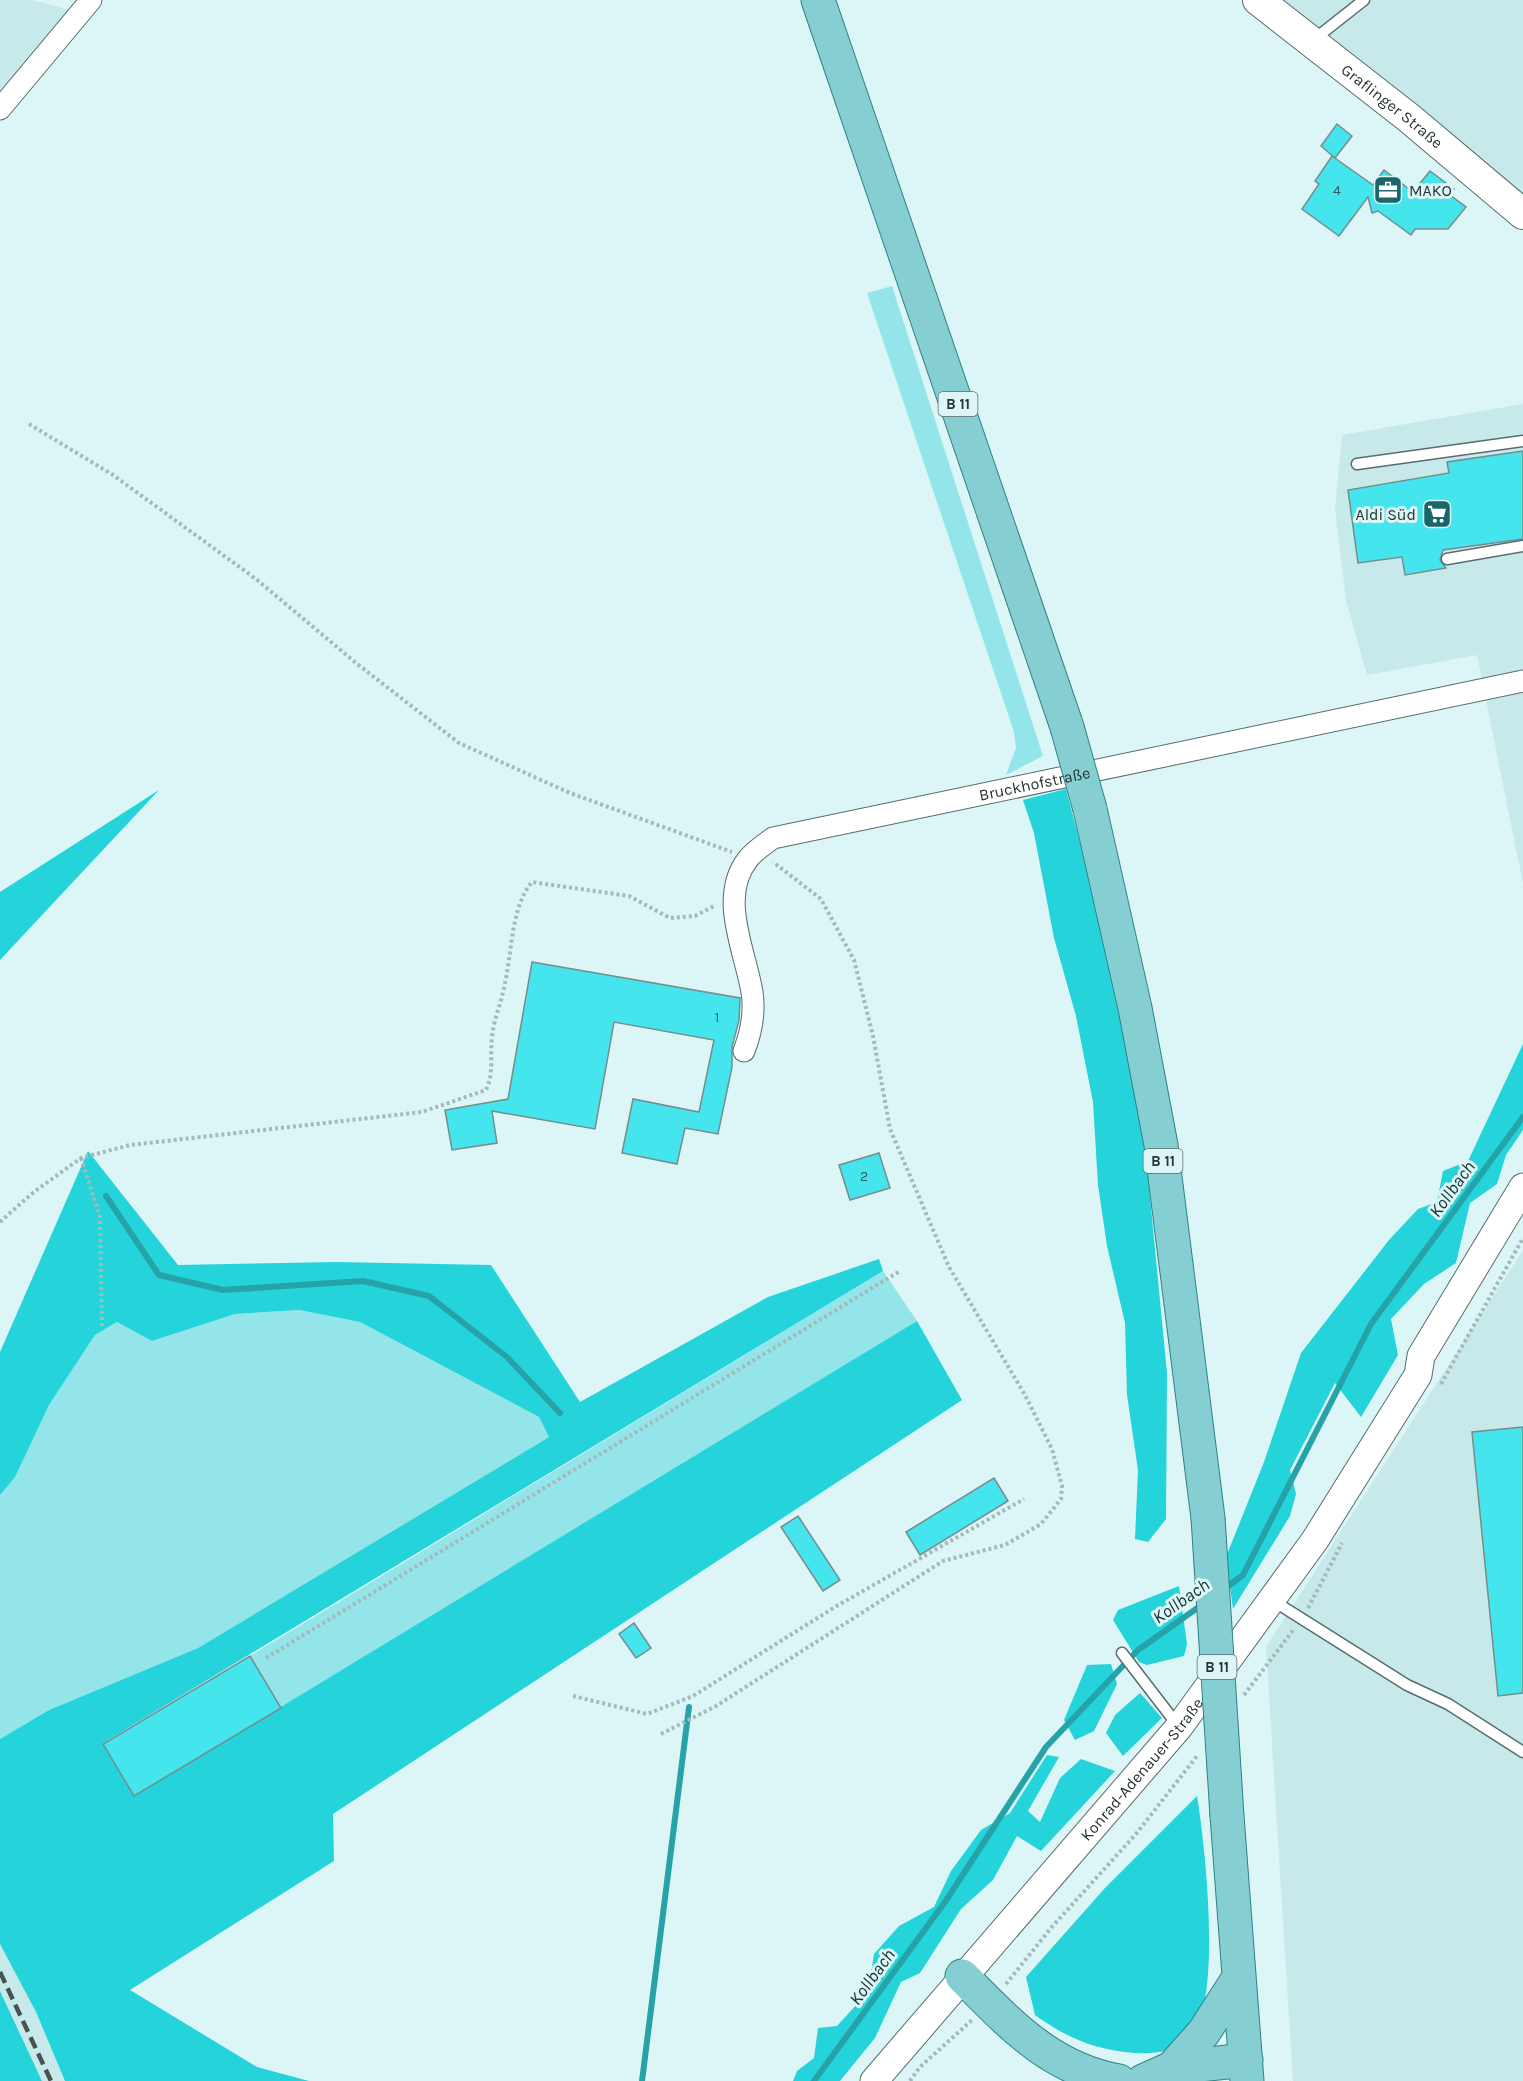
<svg xmlns="http://www.w3.org/2000/svg" width="1523" height="2081" viewBox="0 0 1523 2081" font-family="Karla,sans-serif">
<style>
.built{fill:#c7e9ea}
.green{fill:#93e5e9}
.forest{fill:#25d3da}
.lines{fill:none;stroke-linecap:round;stroke-linejoin:round}
.stream{stroke:#25a3a8;stroke-width:6}
.building{fill:#44e5ec;stroke:#768d8e;stroke-width:1.5}
.service-casing{stroke:#576d6e;stroke-width:13}
.minor-casing{stroke:#576d6e;stroke-width:23}
.tertiary-casing{stroke:#576d6e;stroke-width:29}
.secondary-casing{stroke:#576d6e;stroke-width:32}
.primary-casing{stroke:#308286;stroke-width:35}
.path{stroke:#a5b9ba;stroke-width:4;stroke-dasharray:3 3;stroke-linecap:butt}
.service{stroke:#fff;stroke-width:10}
.minor{stroke:#fff;stroke-width:21}
.tertiary{stroke:#fff;stroke-width:27}
.secondary{stroke:#fff;stroke-width:30}
.primary{stroke:#85ced1;stroke-width:33}
.rail{stroke:#465353;stroke-width:4.5;stroke-dasharray:12 6;stroke-linecap:butt}
.primary-bridge-casing{stroke:#308286;stroke-width:35;stroke-linecap:butt}
.primary-bridge{stroke:#85ced1;stroke-width:33}
.labels{text-anchor:middle;dominant-baseline:central;stroke-width:6;stroke-linejoin:round;paint-order:stroke}
.number-label{font-size:14px;fill:#306061}
.shield{fill:#dcf5f6;stroke:#5f6d6e;stroke-width:1.5}
.shield-label{font-size:15px;font-weight:bold;fill:#293333}
.street-label{font-size:16px;fill:#293333;stroke:#dcf5f6}
.poi-label{font-size:16px;fill:#293333;stroke:#dcf5f6;text-anchor:start}
.water-label{font-size:18px;font-style:italic;fill:#183233;stroke:#dcf5f6}
</style>
<rect width="100%" height="100%" fill="#dcf5f6"/>
<g class="built">
<path d="M 0,0 L 32,0 L 70,10 L 0,95 Z"/>
<path d="M 1279,0 L 1523,0 L 1523,197 Z"/>
<path d="M 1523,404 L 1523,883 L 1477,655 L 1367,675 L 1346,600 L 1335,509 L 1342,435 Z"/>
<path d="M 1523,1250 L 1523,2081 L 1293,2081 L 1266,1647 Z"/>
<path d="M 0,1944 L 36,2012 L 65,2081 L 42,2081 L 0,1991 Z"/>
</g>
<g class="green">
<path d="M 892,286 L 1043,756 L 1006,775 L 1016,748 L 1014,732 L 867,293 Z"/>
<path d="M 883,1271 L 917,1321 L 281,1708 L 250,1656 Z"/>
<path d="M 299,1310 L 360,1322 L 539,1417 L 549,1437 L 198,1648 L 49,1710 L 0,1739 L 0,1495 L 15,1476 L 49,1405 L 95,1335 L 117,1322 L 152,1341 L 235,1314 Z"/>
</g>
<g class="forest">
<path d="M 1066,789 L 1104,935 L 1146,1156 L 1167,1373 L 1166,1519 L 1148,1542 L 1135,1539 L 1138,1470 L 1127,1395 L 1125,1323 L 1107,1246 L 1098,1185 L 1093,1102 L 1076,1016 L 1054,938 L 1034,833 L 1023,800 Z"/>
<path d="M 159,790 L 0,960 L 0,892 Z"/>
<path d="M 1523,1044 L 1523,1130 L 1506,1155 L 1497,1184 L 1470,1203 L 1456,1263 L 1424,1284 L 1391,1319 L 1398,1355 L 1361,1417 L 1335,1383 L 1290,1470 L 1296,1494 L 1290,1516 L 1233,1609 L 1226,1557 L 1264,1462 L 1301,1353 L 1389,1240 L 1418,1209 L 1437,1202 L 1443,1171 L 1468,1161 Z"/>
<path d="M 88,1151 L 178,1265 L 336,1262 L 491,1265 L 580,1402 L 768,1297 L 879,1259 L 883,1271 L 103,1743 L 134,1796 L 917,1321 L 962,1400 L 333,1814 L 334,1861 L 130,1990 L 257,2067 L 309,2081 L 65,2081 L 36,2012 L 0,1944 L 0,1739 L 49,1710 L 198,1648 L 549,1437 L 539,1417 L 360,1322 L 299,1310 L 235,1314 L 152,1341 L 117,1322 L 95,1335 L 49,1405 L 15,1477 L 0,1495 L 0,1352 Z"/>
<path d="M 1179,1586 L 1187,1644 L 1184,1656 L 1147,1665 L 1139,1662 L 1113,1620 L 1118,1610 Z"/>
<path d="M 1111,1664 L 1117,1684 L 1094,1731 L 1075,1740 L 1064,1720 L 1087,1665 Z"/>
<path d="M 1140,1693 L 1162,1718 L 1123,1756 L 1106,1733 L 1115,1715 Z"/>
<path d="M 1047,1755 L 1059,1757 L 1028,1811 L 1040,1822 L 1060,1778 L 1081,1759 L 1115,1771 L 1041,1851 L 1017,1836 L 993,1880 L 961,1909 L 920,1973 L 901,1982 L 875,2038 L 840,2081 L 793,2081 L 797,2071 L 814,2058 L 818,2028 L 837,2026 L 868,1992 L 874,1954 L 899,1926 L 934,1907 L 951,1871 L 981,1830 L 1010,1813 Z"/>
<path d="M 1197,1796 C 1205,1844 1223,2003 1190,2038 C 1177,2052 1153,2054 1135,2053 C 1095,2050 1067,2038 1035,2015 L 1026,1977 L 1105,1888 Z"/>
<path d="M 0,1991 L 42,2081 L 0,2081 Z"/>
</g>
<g class="lines">
<g class="stream">
<path d="M 106,1196 L 159,1275 L 223,1290 L 363,1281 L 429,1296 L 507,1357 L 560,1413"/>
<path d="M 1223,1590 L 1243,1575 L 1371,1324 L 1523,1117"/>
<path d="M 642,2081 L 689,1707"/>
<path d="M 814,2081 L 945,1902 L 1046,1747 L 1138,1650 L 1203,1604"/>
</g>
</g>
<g class="building">
<path d="M 1337,124 L 1352,136 L 1335,158 L 1321,146 Z"/>
<path d="M 1332,156 L 1373,185 L 1384,170 L 1413,192 L 1430,171 L 1454,189 L 1450,195 L 1466,207 L 1448,229 L 1415,229 L 1411,235 L 1378,211 L 1372,213 L 1368,197 L 1339,236 L 1302,209 L 1319,184 L 1315,181 Z"/>
<path d="M 1523,451 L 1523,539 L 1443,550 L 1440,560 L 1446,568 L 1405,575 L 1402,557 L 1358,563 L 1348,490 L 1449,473 L 1447,462 Z"/>
<path d="M 532,962 L 740,998 L 739,1020 L 732,1047 L 732,1067 L 718,1134 L 685,1128 L 677,1164 L 622,1153 L 633,1099 L 699,1112 L 714,1040 L 614,1022 L 595,1129 L 492,1111 L 497,1143 L 452,1150 L 445,1110 L 508,1099 Z"/>
<path d="M 879,1153 L 890,1188 L 850,1200 L 839,1165 Z"/>
<path d="M 1523,1427 L 1523,1693 L 1498,1696 L 1472,1432 Z"/>
<path d="M 994,1478 L 1008,1501 L 920,1555 L 906,1532 Z"/>
<path d="M 798,1516 L 840,1580 L 823,1591 L 781,1527 Z"/>
<path d="M 634,1623 L 651,1648 L 636,1658 L 619,1634 Z"/>
<path d="M 250,1656 L 281,1708 L 134,1796 L 103,1744 Z"/>
</g>
<g class="lines">
<g class="service-casing">
<g id="service">
<path d="M 1312,41 L 1364,0"/>
<path d="M 1357,464 L 1523,441"/>
<path d="M 1447,559 L 1523,546"/>
<path d="M 1272,1600 L 1407,1685 L 1448,1704 L 1523,1752"/>
<path d="M 1122,1653 L 1179,1727"/>
</g>
</g>
<g class="minor-casing">
<g id="minor">
<path d="M 0,109 L 91,0"/>
<path id="s1" d="M 744,1051 C 751,1033 755,1012 752,992 C 745,950 718,897 748,859 C 754,851 765,844 773,838 L 1523,681"/>
</g>
</g>
<g class="tertiary-casing">
<g id="tertiary">
<path id="s2" d="M 874,2081 L 1179,1727 L 1315,1540 L 1418,1375 L 1421,1356 L 1523,1187"/>
</g>
</g>
<g class="secondary-casing">
<g id="secondary">
<path id="s3" d="M 1258,0 L 1409,118 L 1523,214"/>
</g>
</g>
<g class="primary-casing">
<g id="primary">
<path d="M 818,0 L 1067,727"/>
<path d="M 1090,809 L 1135,1008 L 1161,1145 L 1208,1518"/>
<path d="M 1227,1816 L 1247,2081"/>
<path d="M 962,1976 C 1009,2023 1050,2069 1119,2081"/>
<path d="M 1172,2068 L 1204,2032 L 1238,1979"/>
<path d="M 1143,2081 L 1172,2068 L 1246,2060"/>
</g>
</g>
<g class="path">
<path d="M 29,424 L 113,475 L 256,579 L 356,663 L 459,743 L 570,793 L 732,852"/>
<path d="M 81,1158 L 100,1217 L 102,1326"/>
<path d="M 0,1222 L 35,1191 L 81,1158 L 130,1145 L 422,1112 L 486,1090 C 494,1074 490,1055 492,1037 C 494,1018 502,1001 505,983 C 512,952 511,907 532,882 L 629,896 L 670,918 L 695,916 L 716,905"/>
<path d="M 1441,1384 L 1523,1238"/>
<path d="M 1308,1608 L 1342,1543"/>
<path d="M 266,1658 L 900,1271"/>
<path d="M 1244,1695 L 1294,1629"/>
<path d="M 573,1696 L 647,1714 L 693,1696 L 835,1607 L 1024,1499"/>
<path d="M 661,1734 L 716,1706 L 943,1561 L 1005,1545 L 1041,1524 L 1061,1499 L 1062,1486 L 1052,1449 L 1025,1395 L 949,1267 L 890,1129 L 873,1036 L 854,960 L 821,899 L 773,862"/>
<path d="M 1006,1984 L 1051,1928 L 1136,1834 L 1197,1756"/>
<path d="M 910,2081 L 920,2067 L 972,2020"/>
</g>
<use href="#service" class="service"/>
<use href="#minor" class="minor"/>
<use href="#tertiary" class="tertiary"/>
<use href="#secondary" class="secondary"/>
<use href="#primary" class="primary"/>
<path class="rail" d="M 0,1972 L 51,2081"/>
<g class="primary-bridge-casing">
<g id="primary-bridge">
<path d="M 1067,727 L 1090,809"/>
<path d="M 1208,1518 L 1227,1816"/>
</g>
</g>
<use href="#primary-bridge" class="primary-bridge"/>
</g>
<defs>
<g id="office-square" transform="scale(1.5)"><rect x="-9" y="-9" width="18" height="18" rx="4" fill="#19676a" stroke="#dcf5f6"/><path d="M-6-3h4V-5.5h4V-3h4V5H-6ZM-1-4.5V-3h2v-1.5ZM-6 0V1H6V0Z" fill="#fff"/></g>
<g id="supermarket-square" transform="scale(1.5)"><rect x="-9" y="-9" width="18" height="18" rx="4" fill="#19676a" stroke="#dcf5f6"/><path d="M-6-5.5h2.5l.6 2H6L4.5 2H-2.5L-4.4-4H-6ZM-1.5 3.2a1.3 1.3 0 1 0 .1 0ZM3 3.2a1.3 1.3 0 1 0 .1 0Z" fill="#fff"/></g>
</defs>
<g fill-rule="evenodd">
<use href="#office-square" x="1388" y="190"/>
<use href="#supermarket-square" x="1437" y="514"/>
</g>
<g class="labels">
<g class="number-label">
<text x="1337" y="190">4</text>
<text x="717" y="1017">1</text>
<text x="864" y="1176">2</text>
</g>
<g class="shield">
<rect x="938.5" y="392" width="39" height="24" rx="4.5"/>
<rect x="1143.5" y="1149" width="39" height="24" rx="4.5"/>
<rect x="1197.5" y="1655" width="39" height="24" rx="4.5"/>
</g>
<g class="shield-label">
<text x="958" y="404">B 11</text>
<text x="1163" y="1161">B 11</text>
<text x="1217" y="1667">B 11</text>
</g>
<g class="street-label">
<text stroke="none"><textPath href="#s3" startOffset="171">Graflinger Straße</textPath></text>
<text stroke="none"><textPath href="#s1" startOffset="498">Bruckhofstraße</textPath></text>
<text stroke="none"><textPath href="#s2" startOffset="411">Konrad-Adenauer-Straße</textPath></text>
</g>
<g class="poi-label">
<text x="1409" y="190">MAKO</text>
<text x="1416" y="514" text-anchor="end">Aldi Süd</text>
</g>
<g class="water-label">
<text transform="translate(1452 1189) rotate(-54)">Kollbach</text>
<text transform="translate(1181 1601) rotate(-35)">Kollbach</text>
<text transform="translate(872 1977) rotate(-54)">Kollbach</text>
</g>
</g>
</svg>
